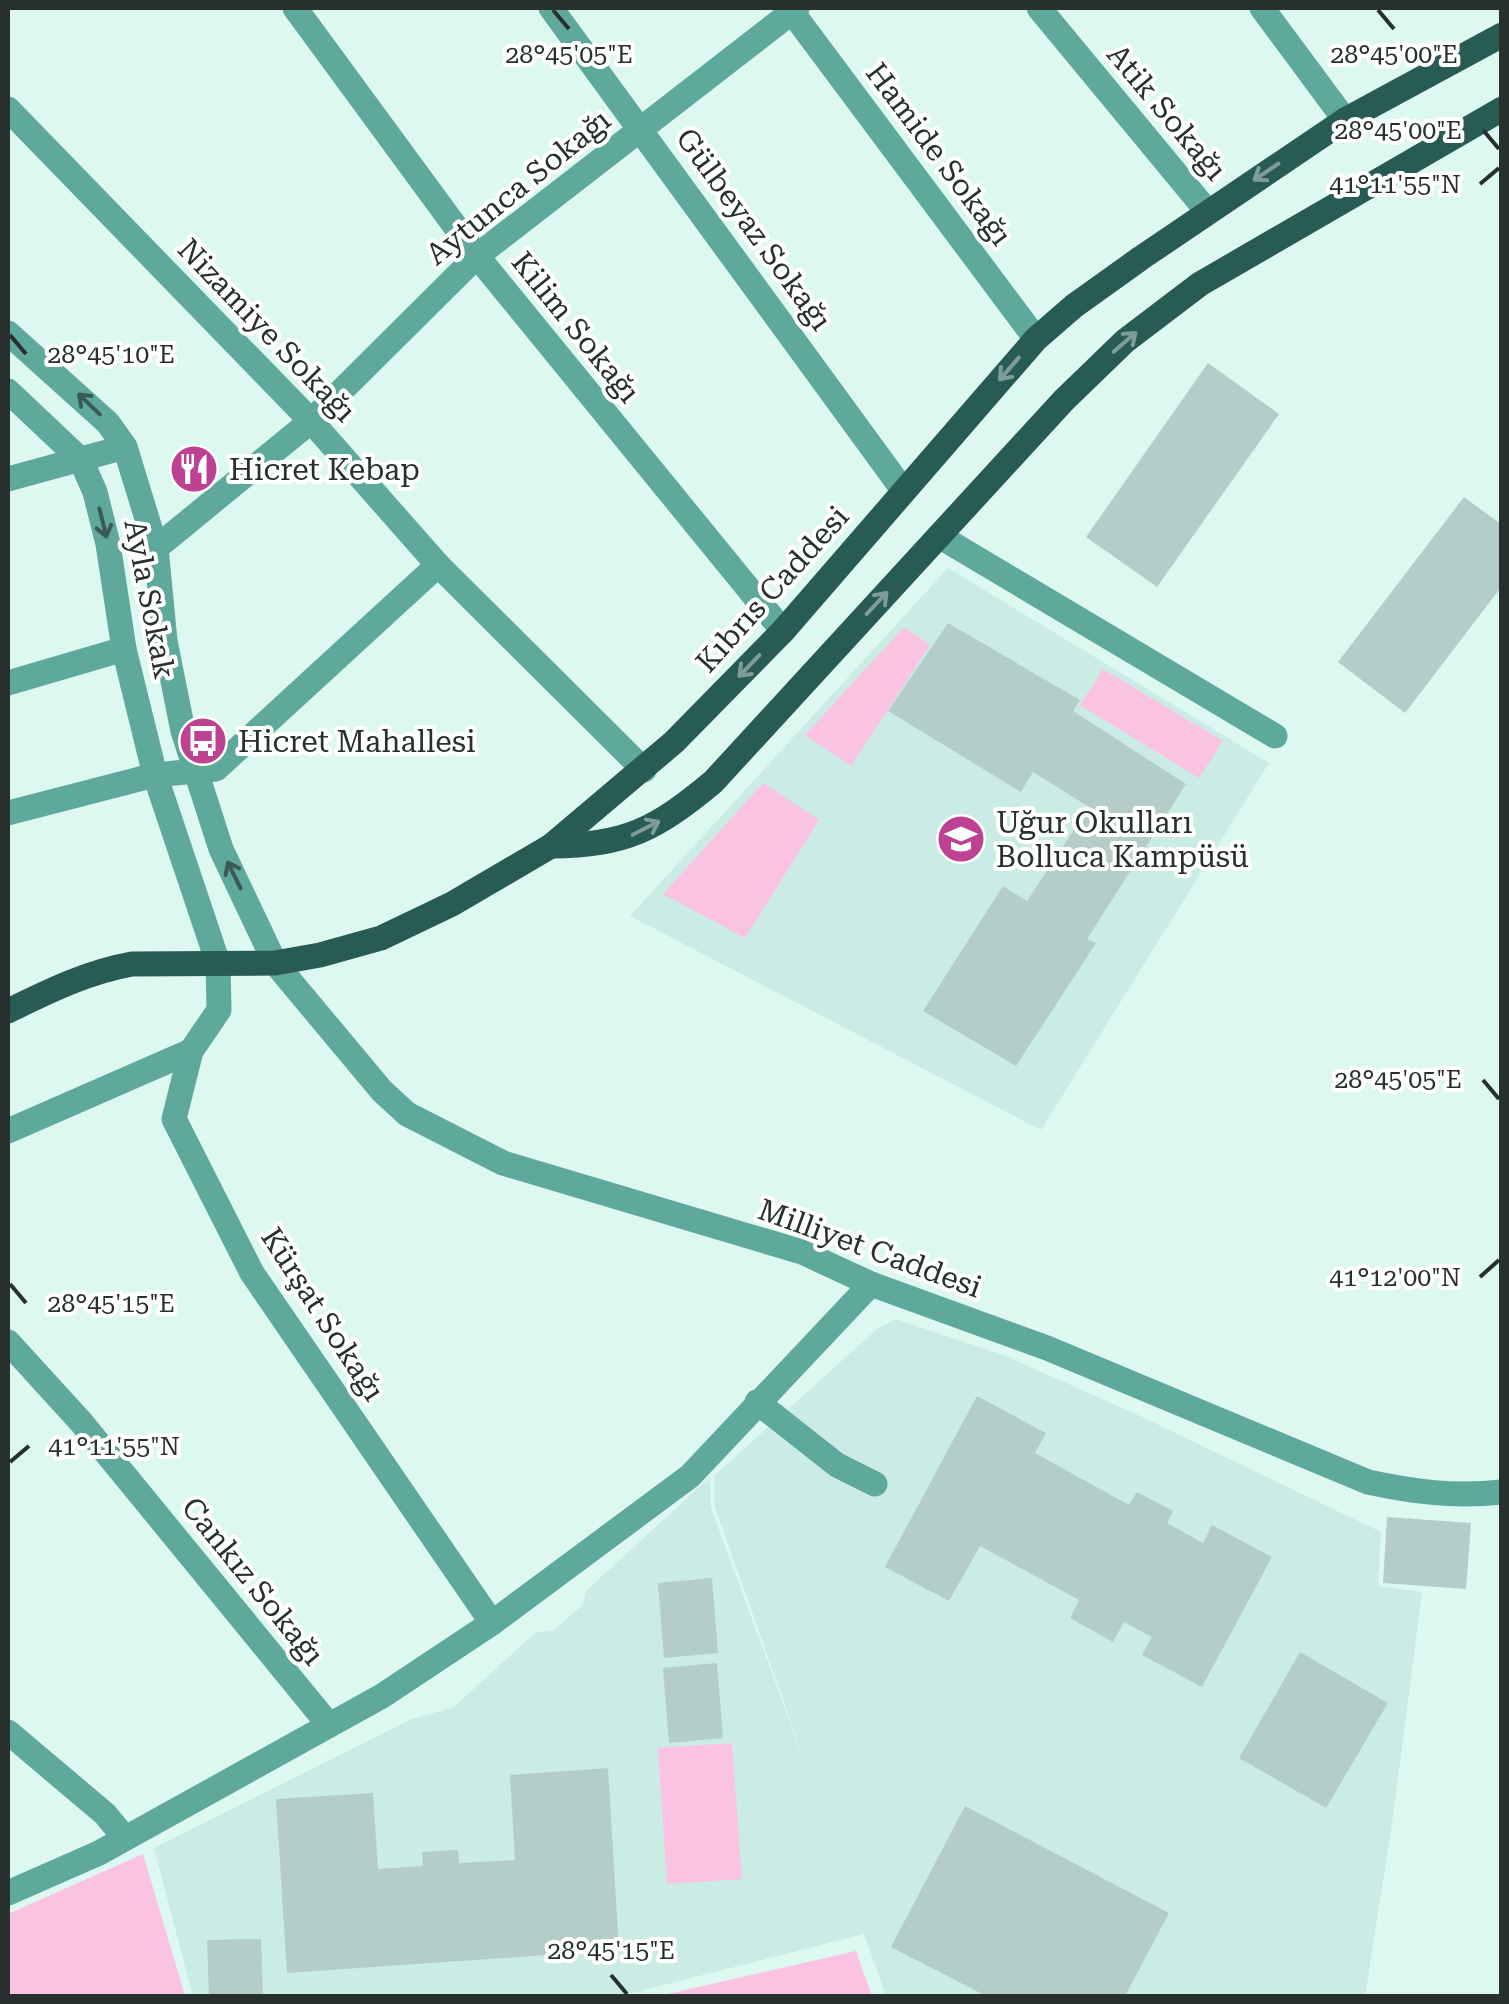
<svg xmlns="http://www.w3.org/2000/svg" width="1509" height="2004" viewBox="0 0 1509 2004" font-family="'Roboto Serif',serif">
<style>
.built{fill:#caece5}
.green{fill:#fbc3e2}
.building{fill:#b4cdc8}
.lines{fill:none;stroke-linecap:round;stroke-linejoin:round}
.minor{stroke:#5fa89c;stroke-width:25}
.major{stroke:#285b54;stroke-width:25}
.oneway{stroke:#7e9d98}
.oneway2{stroke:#3b5a55}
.ticks{fill:none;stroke:#27302f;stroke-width:4}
.labels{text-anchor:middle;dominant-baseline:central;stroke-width:8;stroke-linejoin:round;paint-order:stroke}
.street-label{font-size:30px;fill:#27302f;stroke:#fff}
.poi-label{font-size:30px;fill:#27302f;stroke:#fff;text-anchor:start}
.ticks-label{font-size:25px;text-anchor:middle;fill:#27302f;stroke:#fff;stroke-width:8;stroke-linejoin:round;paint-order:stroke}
</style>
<rect width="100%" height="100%" fill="#ddf7f1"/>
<g class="built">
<path d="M 948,568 L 1269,763 L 1041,1130 L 630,916 Z"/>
<path d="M 895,1319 L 1006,1356 L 1142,1417 L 1381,1532 L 1378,1586 L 1422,1592 L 1393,1817 L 1365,1996 L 886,1996 L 864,1934 L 620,1996 L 193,1996 L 154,1848 L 410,1720 L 454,1707 L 536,1632 L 552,1631 L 583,1605 L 586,1591 L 710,1477 L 711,1508 L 815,1790 L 715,1507 L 714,1476 L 877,1329 Z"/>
</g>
<g class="green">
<path d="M 904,627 L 930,645 L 851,766 L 805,735 Z"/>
<path d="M 1103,669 L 1223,741 L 1199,778 L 1080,705 Z"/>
<path d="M 763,783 L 819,820 L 745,938 L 663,894 Z"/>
<path d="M 732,1743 L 742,1879 L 667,1884 L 658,1748 Z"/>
<path d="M 143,1854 L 185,1996 L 8,1996 L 8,1914 Z"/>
<path d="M 856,1951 L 872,1996 L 659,1996 Z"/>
</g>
<g class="building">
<path d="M 1208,363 L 1279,414 L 1157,587 L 1086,537 Z"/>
<path d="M 1464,497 L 1502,525 L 1502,586 L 1405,713 L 1338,662 Z"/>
<path d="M 948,623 L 1080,700 L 1073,711 L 1186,784 L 1087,939 L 1096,943 L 1016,1066 L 923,1011 L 1003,886 L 1027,901 L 1089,807 L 1033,772 L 1021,792 L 888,711 Z"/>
<path d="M 977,1396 L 1046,1433 L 1035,1453 L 1129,1505 L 1137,1492 L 1173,1511 L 1167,1523 L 1203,1543 L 1212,1525 L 1272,1557 L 1202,1687 L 1142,1655 L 1152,1637 L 1124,1622 L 1113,1642 L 1070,1618 L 1079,1600 L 980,1546 L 949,1601 L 885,1567 Z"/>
<path d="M 1387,1517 L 1471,1523 L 1466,1589 L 1383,1583 Z"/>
<path d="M 712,1578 L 718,1653 L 664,1658 L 658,1583 Z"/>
<path d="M 1300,1652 L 1388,1703 L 1326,1808 L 1239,1758 Z"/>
<path d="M 717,1663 L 723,1738 L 669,1743 L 663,1668 Z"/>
<path d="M 608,1768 L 619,1950 L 287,1973 L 276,1799 L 373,1793 L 378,1869 L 423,1866 L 422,1852 L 458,1850 L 459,1863 L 515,1860 L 510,1775 Z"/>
<path d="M 965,1806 L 1169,1913 L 1125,1996 L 986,1996 L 891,1947 Z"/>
<path d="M 261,1939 L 263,1996 L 209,1996 L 207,1940 Z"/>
</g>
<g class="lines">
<g class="minor">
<path d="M 295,8 L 477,256 L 783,631"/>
<path d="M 551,8 L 903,490"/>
<path d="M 789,8 L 1036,339"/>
<path d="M 1039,8 L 1207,211"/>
<path d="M 1262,8 L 1345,120"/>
<path d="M 8,109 L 311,421 L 438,565 L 644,770"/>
<path d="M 8,333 L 108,423 L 125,447 L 156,548 L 165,641 L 183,731 L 221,849 L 275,963 L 382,1091 L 407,1114 L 503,1163 L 802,1252 L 871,1284 L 1047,1348 L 1368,1482 C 1414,1492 1454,1497 1502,1492"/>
<path d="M 8,391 L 81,460 L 95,492 L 108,544 L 124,649 L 155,775 L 218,963 L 219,1010 L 191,1051 L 174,1119 L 252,1273 L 492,1623"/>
<path d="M 8,479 L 125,447"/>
<path d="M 939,536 L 1275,736"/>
<path d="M 156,548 L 311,421 L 477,256 L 797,8"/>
<path d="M 8,683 L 124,649"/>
<path d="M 8,813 L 155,775 L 216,769 L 438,565"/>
<path d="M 8,1131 L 191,1051"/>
<path d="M 8,1342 L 81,1422 L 329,1725"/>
<path d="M 757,1402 L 837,1465 L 875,1484"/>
<path d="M 8,1732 L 105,1814 L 124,1837"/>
<path d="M 8,1893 L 99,1853 L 382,1696 L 492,1623 L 690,1476 L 871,1284"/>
</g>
<g class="major">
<path d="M 551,846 C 626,845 655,830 713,782 L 1064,400 L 1125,341 L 1200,284 L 1502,109"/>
<path d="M 8,1011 C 49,991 87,972 132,964 L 275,963 L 320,955 L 381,938 L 452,904 L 551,846 L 674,742 L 783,631 L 1036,339 L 1074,306 L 1141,258 L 1345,120 L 1502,35"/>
</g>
</g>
<defs><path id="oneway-shaft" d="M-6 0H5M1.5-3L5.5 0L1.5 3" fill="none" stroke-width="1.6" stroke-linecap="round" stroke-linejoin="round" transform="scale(2.5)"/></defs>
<g class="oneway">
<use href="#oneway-shaft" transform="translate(1266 172) rotate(146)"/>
<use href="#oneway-shaft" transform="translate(1125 342) rotate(-41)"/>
<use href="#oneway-shaft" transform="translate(1009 369) rotate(131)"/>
<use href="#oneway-shaft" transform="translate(877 603) rotate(-47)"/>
<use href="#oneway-shaft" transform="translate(749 666) rotate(134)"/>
<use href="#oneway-shaft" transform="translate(646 828) rotate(-27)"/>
</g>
<g class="oneway2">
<use href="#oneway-shaft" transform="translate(89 404) rotate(-136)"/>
<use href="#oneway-shaft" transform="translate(103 523) rotate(76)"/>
<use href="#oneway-shaft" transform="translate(234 875) rotate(-116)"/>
</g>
<path class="ticks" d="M 553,10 L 569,29M 1378,10 L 1394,29M 1483,130 L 1499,149M 1480,184 L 1499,168M 10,335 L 26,354M 1483,1080 L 1499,1099M 1480,1277 L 1499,1260M 10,1284 L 26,1303M 10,1462 L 29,1446M 611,1975 L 627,1994"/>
<defs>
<g id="restaurant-disc" transform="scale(2.5)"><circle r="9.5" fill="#be4292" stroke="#fff"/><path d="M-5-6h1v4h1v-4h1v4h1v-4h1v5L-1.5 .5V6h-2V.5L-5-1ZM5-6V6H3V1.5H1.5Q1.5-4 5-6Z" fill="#fff"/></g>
<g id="bus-disc" transform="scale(2.5)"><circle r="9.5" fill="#be4292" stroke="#fff"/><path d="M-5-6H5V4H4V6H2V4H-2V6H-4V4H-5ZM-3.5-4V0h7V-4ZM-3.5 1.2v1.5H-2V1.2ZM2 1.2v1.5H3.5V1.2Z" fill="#fff"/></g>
<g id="school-disc" transform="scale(2.5)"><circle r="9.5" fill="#be4292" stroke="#fff"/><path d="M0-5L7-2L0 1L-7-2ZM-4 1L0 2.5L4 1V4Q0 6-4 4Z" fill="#fff"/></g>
</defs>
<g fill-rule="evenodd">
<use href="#restaurant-disc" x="194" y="469"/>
<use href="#bus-disc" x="203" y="741"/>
<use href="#school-disc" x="961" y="839"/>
</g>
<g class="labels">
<g class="street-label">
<text transform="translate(1167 112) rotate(50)">Atik Sokağı</text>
<text transform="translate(939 154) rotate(53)">Hamide Sokağı</text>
<text transform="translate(518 187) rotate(-39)">Aytunca Sokağı</text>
<text transform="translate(754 229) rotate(54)">Gülbeyaz Sokağı</text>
<text transform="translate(576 327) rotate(51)">Kilim Sokağı</text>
<text transform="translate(267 330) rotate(46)">Nizamiye Sokağı</text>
<text transform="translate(772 589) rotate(-48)">Kıbrıs Caddesi</text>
<text transform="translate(150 599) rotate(79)">Ayla Sokak</text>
<text transform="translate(870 1248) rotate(20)">Milliyet Caddesi</text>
<text transform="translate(323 1314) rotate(57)">Kürşat Sokağı</text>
<text transform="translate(253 1581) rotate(51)">Cankız Sokağı</text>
</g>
<g class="poi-label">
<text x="229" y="469">Hicret Kebap</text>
<text x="238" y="741">Hicret Mahallesi</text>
<text x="996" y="822">Uğur Okulları<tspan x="996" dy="34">Bolluca Kampüsü</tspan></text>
</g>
</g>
<g class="ticks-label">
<text x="569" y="63">28°45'05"E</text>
<text x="1394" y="63">28°45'00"E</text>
<text x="1398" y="139">28°45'00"E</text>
<text x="1395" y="193">41°11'55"N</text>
<text x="111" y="363">28°45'10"E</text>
<text x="1398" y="1088">28°45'05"E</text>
<text x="1395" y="1286">41°12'00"N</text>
<text x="111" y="1312">28°45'15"E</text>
<text x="114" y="1455">41°11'55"N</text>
<text x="611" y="1959">28°45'15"E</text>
</g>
<rect width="1509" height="2004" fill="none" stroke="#27302f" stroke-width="20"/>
</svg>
